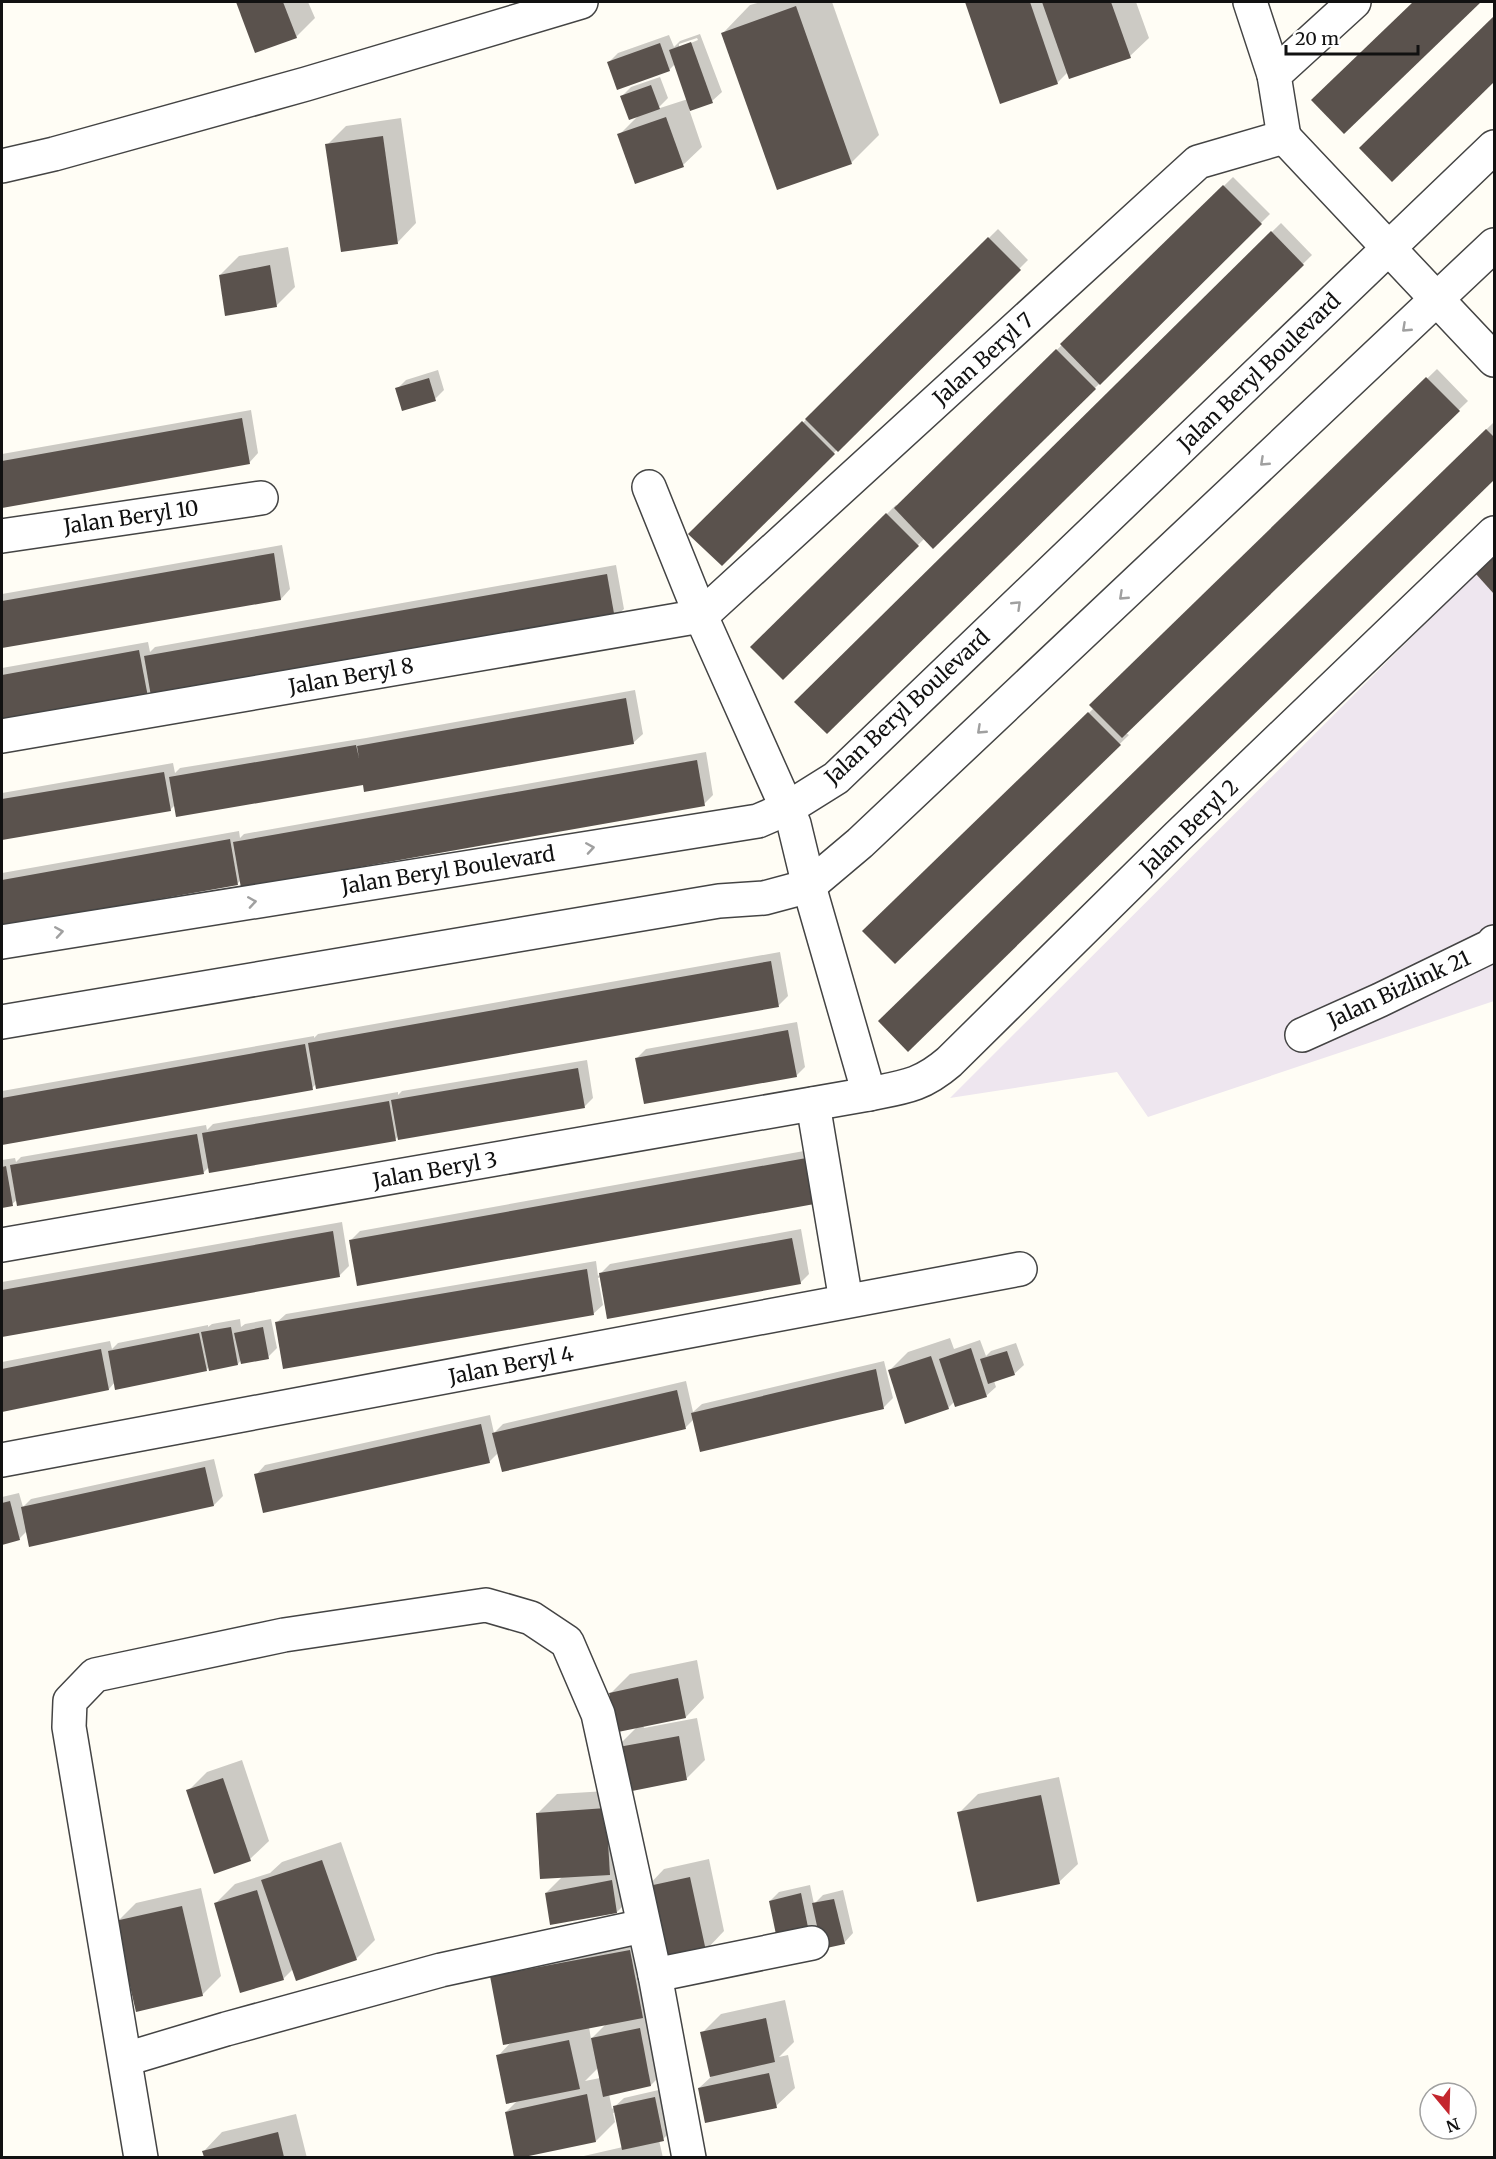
<svg xmlns="http://www.w3.org/2000/svg" width="1496" height="2159" viewBox="0 0 1496 2159" font-family="Merriweather,serif">
<style>
.industrial{fill:#eee6ef}
.shadow{fill:#0003;fill-rule:evenodd}
.building{fill:#5a524d}
.lines{fill:none;stroke-linecap:round;stroke-linejoin:round}
.minor-casing{stroke:#444;stroke-width:36}
.minor{stroke:#fff;stroke-width:33}
.oneway{stroke:#a0a0a0}
.labels{text-anchor:middle;dominant-baseline:central;stroke-width:6;stroke-linejoin:round;paint-order:stroke}
.street-label{font-size:21px;fill:#111;stroke:#fff}
</style>
<rect width="100%" height="100%" fill="#fffdf5"/>
<path class="industrial" d="M 1494,555 L 1494,1001 L 1148,1117 L 1117,1072 L 950,1098 Z"/>
<g class="shadow">
<path d="M 238,2 L 308,2 L 315,18 L 296,37 L 256,51 Z"/>
<path d="M 761,2 L 832,2 L 879,135 L 851,163 L 723,33 L 750,5 Z"/>
<path d="M 966,2 L 1136,2 L 1149,38 L 1130,56 L 1068,72 L 1057,83 L 1001,102 Z"/>
<path d="M 1415,2 L 1478,2 L 1344,131 L 1313,100 Z"/>
<path d="M 1494,19 L 1494,80 L 1392,180 L 1361,148 Z"/>
<path d="M 700,34 L 722,92 L 712,101 L 689,109 L 702,147 L 683,165 L 619,135 L 639,115 L 622,96 L 631,87 L 660,77 L 668,98 L 657,109 L 688,99 L 675,64 L 669,70 L 609,62 L 618,53 L 669,35 L 674,47 L 680,41 ZM 697,38 L 698,40 L 679,48 L 679,44 Z"/>
<path d="M 401,118 L 416,223 L 398,242 L 327,145 L 346,126 Z"/>
<path d="M 1233,177 L 1270,214 L 1095,388 L 925,538 L 783,678 L 752,647 L 896,505 L 898,506 Z"/>
<path d="M 1281,223 L 1312,255 L 827,732 L 796,702 Z"/>
<path d="M 998,229 L 1028,260 L 722,564 L 691,534 Z"/>
<path d="M 288,247 L 295,287 L 276,306 L 220,275 L 239,256 Z"/>
<path d="M 1437,369 L 1468,401 L 1126,733 L 1129,735 L 895,962 L 864,931 L 1094,708 L 1100,696 Z"/>
<path d="M 438,370 L 444,390 L 435,399 L 397,389 L 406,380 Z"/>
<path d="M 251,410 L 258,453 L 249,463 L 2,507 L 2,454 Z"/>
<path d="M 1494,422 L 1494,477 L 908,1050 L 880,1021 Z"/>
<path d="M 282,545 L 290,589 L 281,599 L 2,647 L 2,594 Z"/>
<path d="M 616,565 L 624,609 L 614,618 L 151,691 L 147,696 L 2,721 L 2,668 L 148,642 L 150,652 L 155,647 Z"/>
<path d="M 635,690 L 643,734 L 633,743 L 365,783 L 175,805 L 170,810 L 2,839 L 2,793 L 173,763 L 175,773 L 180,768 L 366,738 Z"/>
<path d="M 706,752 L 713,795 L 704,804 L 241,880 L 237,884 L 2,926 L 2,873 L 239,831 L 240,838 L 244,834 Z"/>
<path d="M 780,952 L 788,996 L 779,1005 L 316,1084 L 312,1088 L 2,1144 L 2,1091 L 314,1036 L 314,1038 L 318,1034 Z"/>
<path d="M 797,1022 L 805,1067 L 796,1076 L 637,1058 L 646,1049 Z"/>
<path d="M 587,1060 L 593,1098 L 584,1107 L 398,1136 L 395,1140 L 209,1167 L 204,1172 L 18,1199 L 12,1204 L 2,1206 L 2,1160 L 15,1158 L 16,1162 L 21,1157 L 206,1125 L 207,1130 L 213,1124 L 398,1092 L 398,1095 L 402,1091 Z"/>
<path d="M 821,1148 L 828,1193 L 351,1240 L 360,1231 Z"/>
<path d="M 342,1222 L 349,1266 L 340,1275 L 2,1336 L 2,1282 Z"/>
<path d="M 801,1229 L 809,1274 L 800,1283 L 601,1277 L 598,1278 L 603,1305 L 593,1314 L 276,1323 L 286,1314 L 596,1261 L 598,1276 L 610,1264 Z"/>
<path d="M 240,1319 L 241,1327 L 245,1324 L 271,1319 L 277,1348 L 268,1357 L 241,1360 L 238,1364 L 209,1367 L 206,1370 L 115,1382 L 109,1389 L 2,1411 L 2,1362 L 110,1341 L 112,1349 L 118,1343 L 208,1325 L 208,1327 L 212,1324 Z"/>
<path d="M 950,1338 L 954,1349 L 980,1340 L 986,1356 L 991,1351 L 1016,1343 L 1024,1365 L 1014,1374 L 994,1381 L 996,1387 L 986,1396 L 955,1401 L 948,1408 L 889,1371 L 908,1352 Z"/>
<path d="M 884,1361 L 893,1398 L 884,1407 L 701,1450 L 694,1419 L 686,1427 L 503,1470 L 499,1452 L 489,1462 L 256,1475 L 265,1465 L 490,1415 L 494,1433 L 503,1424 L 686,1381 L 693,1412 L 702,1404 Z"/>
<path d="M 214,1459 L 223,1496 L 214,1505 L 27,1531 L 19,1539 L 2,1543 L 2,1497 L 19,1493 L 23,1507 L 31,1499 Z"/>
<path d="M 697,1660 L 704,1698 L 686,1717 L 643,1725 L 644,1728 L 697,1718 L 705,1760 L 686,1779 L 624,1791 L 636,1893 L 617,1912 L 546,1893 L 563,1876 L 538,1813 L 557,1794 L 623,1790 L 615,1749 L 637,1727 L 611,1693 L 630,1674 Z"/>
<path d="M 242,1760 L 269,1841 L 250,1859 L 215,1872 L 188,1791 L 207,1772 Z"/>
<path d="M 1059,1777 L 1078,1864 L 1059,1882 L 959,1813 L 978,1794 Z"/>
<path d="M 341,1842 L 375,1940 L 356,1959 L 293,1969 L 283,1979 L 216,1903 L 235,1884 L 270,1873 L 282,1862 Z"/>
<path d="M 709,1859 L 724,1931 L 706,1950 L 646,1888 L 664,1869 Z"/>
<path d="M 810,1885 L 814,1904 L 823,1895 L 843,1890 L 853,1933 L 844,1943 L 810,1936 L 770,1901 L 779,1892 Z"/>
<path d="M 201,1888 L 221,1976 L 202,1995 L 117,1922 L 136,1903 Z"/>
<path d="M 658,1923 L 670,2066 L 651,2085 L 609,2094 L 612,2109 L 624,2098 L 663,2089 L 672,2130 L 663,2139 L 659,2140 L 663,2158 L 575,2158 L 623,2147 L 616,2112 L 613,2113 L 615,2122 L 596,2141 L 515,2158 L 506,2112 L 519,2099 L 498,2056 L 512,2041 L 492,1977 L 519,1949 ZM 607,2023 L 591,2039 L 589,2027 ZM 598,2068 L 600,2078 L 585,2081 Z"/>
<path d="M 785,2000 L 794,2042 L 779,2057 L 788,2055 L 795,2088 L 776,2106 L 699,2088 L 712,2076 L 702,2033 L 721,2014 Z"/>
<path d="M 296,2114 L 307,2158 L 205,2158 L 204,2151 L 222,2132 Z"/>
</g>
<g class="building">
<path d="M 236,2 L 283,2 L 297,38 L 255,53 Z"/>
<path d="M 965,2 L 1030,2 L 1058,84 L 1000,104 Z"/>
<path d="M 1042,2 L 1111,2 L 1131,58 L 1069,79 Z"/>
<path d="M 1413,2 L 1481,2 L 1344,134 L 1311,100 Z"/>
<path d="M 796,6 L 852,164 L 777,190 L 721,33 Z"/>
<path d="M 1494,16 L 1494,82 L 1392,182 L 1359,148 Z"/>
<path d="M 691,42 L 713,103 L 690,111 L 669,50 Z"/>
<path d="M 660,43 L 670,71 L 617,90 L 607,62 Z"/>
<path d="M 651,85 L 660,109 L 629,120 L 620,96 Z"/>
<path d="M 666,117 L 684,167 L 635,184 L 617,134 Z"/>
<path d="M 383,136 L 398,244 L 341,252 L 325,144 Z"/>
<path d="M 1223,185 L 1262,224 L 1100,385 L 1060,344 Z"/>
<path d="M 1271,231 L 1304,265 L 827,734 L 794,702 Z"/>
<path d="M 988,237 L 1021,270 L 838,452 L 805,419 Z"/>
<path d="M 270,265 L 277,307 L 225,316 L 219,275 Z"/>
<path d="M 1056,349 L 1096,389 L 933,549 L 894,508 Z"/>
<path d="M 1426,377 L 1460,411 L 1122,738 L 1089,705 Z"/>
<path d="M 429,378 L 436,401 L 402,411 L 395,388 Z"/>
<path d="M 242,418 L 250,464 L 2,508 L 2,461 Z"/>
<path d="M 802,421 L 835,454 L 722,566 L 688,534 Z"/>
<path d="M 1486,429 L 1494,437 L 1494,480 L 908,1052 L 878,1021 Z"/>
<path d="M 886,513 L 919,546 L 783,680 L 750,647 Z"/>
<path d="M 274,553 L 281,600 L 2,648 L 2,601 Z"/>
<path d="M 1494,556 L 1494,594 L 1476,574 Z"/>
<path d="M 607,574 L 615,619 L 152,702 L 144,656 Z"/>
<path d="M 139,650 L 148,697 L 2,723 L 2,675 Z"/>
<path d="M 626,698 L 634,744 L 364,792 L 363,785 L 176,817 L 169,777 L 356,745 L 359,758 L 357,746 Z"/>
<path d="M 1088,712 L 1121,745 L 895,964 L 862,931 Z"/>
<path d="M 697,760 L 705,806 L 241,888 L 233,842 Z"/>
<path d="M 164,772 L 171,811 L 2,840 L 2,799 Z"/>
<path d="M 230,839 L 238,885 L 2,927 L 2,880 Z"/>
<path d="M 771,961 L 779,1007 L 316,1089 L 308,1043 Z"/>
<path d="M 788,1030 L 797,1077 L 644,1104 L 635,1058 Z"/>
<path d="M 305,1044 L 313,1090 L 2,1145 L 2,1098 Z"/>
<path d="M 578,1068 L 585,1108 L 398,1140 L 391,1100 Z"/>
<path d="M 389,1101 L 396,1141 L 209,1173 L 202,1133 Z"/>
<path d="M 197,1134 L 204,1174 L 17,1206 L 10,1165 Z"/>
<path d="M 812,1157 L 820,1203 L 357,1286 L 349,1240 Z"/>
<path d="M 6,1166 L 13,1206 L 2,1208 L 2,1167 Z"/>
<path d="M 333,1231 L 340,1277 L 2,1337 L 2,1290 Z"/>
<path d="M 792,1238 L 801,1284 L 607,1319 L 599,1273 Z"/>
<path d="M 587,1269 L 594,1315 L 283,1369 L 275,1322 Z"/>
<path d="M 231,1327 L 238,1365 L 209,1371 L 201,1332 Z"/>
<path d="M 263,1327 L 269,1359 L 241,1364 L 234,1333 Z"/>
<path d="M 199,1333 L 207,1371 L 115,1390 L 108,1351 Z"/>
<path d="M 971,1348 L 987,1397 L 955,1407 L 939,1359 Z"/>
<path d="M 101,1349 L 109,1390 L 2,1412 L 2,1369 Z"/>
<path d="M 1007,1351 L 1015,1375 L 988,1384 L 980,1359 Z"/>
<path d="M 931,1356 L 949,1409 L 905,1424 L 888,1370 Z"/>
<path d="M 876,1369 L 884,1409 L 700,1452 L 691,1413 Z"/>
<path d="M 677,1390 L 686,1429 L 502,1472 L 492,1433 Z"/>
<path d="M 481,1424 L 490,1463 L 263,1513 L 254,1474 Z"/>
<path d="M 205,1467 L 214,1506 L 29,1547 L 21,1507 Z"/>
<path d="M 10,1501 L 20,1540 L 2,1545 L 2,1503 Z"/>
<path d="M 678,1678 L 686,1718 L 618,1732 L 609,1693 Z"/>
<path d="M 679,1736 L 687,1780 L 622,1793 L 613,1748 Z"/>
<path d="M 223,1778 L 251,1861 L 214,1874 L 186,1790 Z"/>
<path d="M 1041,1795 L 1060,1884 L 977,1902 L 957,1812 Z"/>
<path d="M 606,1808 L 610,1875 L 540,1879 L 536,1813 Z"/>
<path d="M 322,1860 L 357,1960 L 296,1981 L 261,1880 Z"/>
<path d="M 690,1877 L 706,1951 L 669,1960 L 658,1910 L 650,1912 L 644,1887 Z"/>
<path d="M 612,1880 L 617,1913 L 550,1925 L 545,1893 Z"/>
<path d="M 257,1890 L 284,1980 L 240,1993 L 214,1903 Z"/>
<path d="M 801,1893 L 810,1937 L 778,1944 L 769,1901 Z"/>
<path d="M 834,1899 L 845,1944 L 822,1949 L 812,1903 Z"/>
<path d="M 182,1906 L 203,1996 L 136,2012 L 115,1921 Z"/>
<path d="M 630,1950 L 643,2018 L 503,2045 L 490,1976 Z"/>
<path d="M 766,2018 L 775,2062 L 710,2077 L 700,2032 Z"/>
<path d="M 640,2028 L 651,2086 L 603,2097 L 591,2038 Z"/>
<path d="M 569,2040 L 580,2089 L 506,2104 L 496,2055 Z"/>
<path d="M 769,2073 L 777,2108 L 705,2123 L 698,2088 Z"/>
<path d="M 587,2094 L 596,2142 L 524,2157 L 514,2157 L 505,2112 Z"/>
<path d="M 655,2097 L 664,2141 L 622,2150 L 613,2106 Z"/>
<path d="M 278,2132 L 284,2157 L 204,2157 L 202,2151 Z"/>
</g>
<g class="lines">
<g class="minor-casing">
<g id="minor">
<path d="M 1250,2 L 1274,75"/>
<path d="M 1284,137 L 1494,360"/>
<path d="M 1284,137 L 1274,75 L 1354,2"/>
<path d="M 2,166 L 54,154 L 306,84 L 581,2"/>
<path d="M 649,487 L 701,616 L 794,824 L 809,886 L 869,1094"/>
<path d="M 2,536 L 261,498"/>
<path d="M 2,736 L 701,616 L 1198,162 L 1284,137"/>
<path d="M 2,942 L 758,821 L 788,808 L 836,778 L 1494,147"/>
<path d="M 2,1022 L 719,901 L 764,898 L 809,886 L 860,843 L 1494,245"/>
<path d="M 1302,1035 L 1380,1000 L 1491,946 L 1494,942"/>
<path d="M 813,1104 L 846,1301"/>
<path d="M 2,1245 L 869,1094 C 904,1087 921,1086 949,1062 L 1177,837 L 1494,533"/>
<path d="M 2,1460 L 1020,1269"/>
<path d="M 655,1975 L 812,1943"/>
<path d="M 126,2059 L 226,2029 L 441,1970 L 643,1926"/>
<path d="M 141,2158 L 69,1727 L 70,1701 L 95,1675 L 284,1635 L 486,1605 L 531,1618 L 567,1642 L 598,1714 L 655,1975 L 689,2158"/>
</g>
</g>
<use href="#minor" class="minor"/>
</g>
<defs><path id="oneway-chevron" d="M-2-3.5L2.5 0L-2 3.5" fill="none" stroke-width="1.6" stroke-linecap="round" stroke-linejoin="round" transform="scale(1.5)"/></defs>
<g class="oneway">
<use href="#oneway-chevron" transform="translate(1406 328) rotate(137)"/>
<use href="#oneway-chevron" transform="translate(1264 462) rotate(137)"/>
<use href="#oneway-chevron" transform="translate(1123 596) rotate(137)"/>
<use href="#oneway-chevron" transform="translate(1017 605) rotate(-44)"/>
<use href="#oneway-chevron" transform="translate(981 730) rotate(137)"/>
<use href="#oneway-chevron" transform="translate(590 848) rotate(-9)"/>
<use href="#oneway-chevron" transform="translate(252 902) rotate(-9)"/>
<use href="#oneway-chevron" transform="translate(59 932) rotate(-9)"/>
</g>
<g class="labels">
<g class="street-label">
<text transform="translate(983 359) rotate(-42)">Jalan Beryl 7</text>
<text transform="translate(1259 372) rotate(-44)">Jalan Beryl Boulevard</text>
<text transform="translate(131 517) rotate(-8)">Jalan Beryl 10</text>
<text transform="translate(351 676) rotate(-10)">Jalan Beryl 8</text>
<text transform="translate(907 707) rotate(-43)">Jalan Beryl Boulevard</text>
<text transform="translate(1189 827) rotate(-44)">Jalan Beryl 2</text>
<text transform="translate(448 870) rotate(-9)">Jalan Beryl Boulevard</text>
<text transform="translate(1399 989) rotate(-25)">Jalan Bizlink 21</text>
<text transform="translate(435 1170) rotate(-10)">Jalan Beryl 3</text>
<text transform="translate(511 1365) rotate(-11)">Jalan Beryl 4</text>
</g>
</g>
<rect width="1496" height="2159" fill="none" stroke="#111111" stroke-width="6"/>
<g transform="translate(1448 2111) rotate(161)"><circle r="28" fill="#ffffff" stroke="#a0a0a0" stroke-width="1.5"/>
<path d="M0-4.5L10 22L0 15L-10 22Z" fill="#c4262e"/>
<text y="-9" font-size="16" font-weight="bold" text-anchor="middle" fill="#111111">N</text>
</g>
<path d="M1286 45v9h132v-9" fill="none" stroke="#111111" stroke-width="3"/>
<text x="1295" y="45" font-size="18" fill="#111111" stroke="#ffffff" stroke-width="4.5" paint-order="stroke">20 m</text>
</svg>
